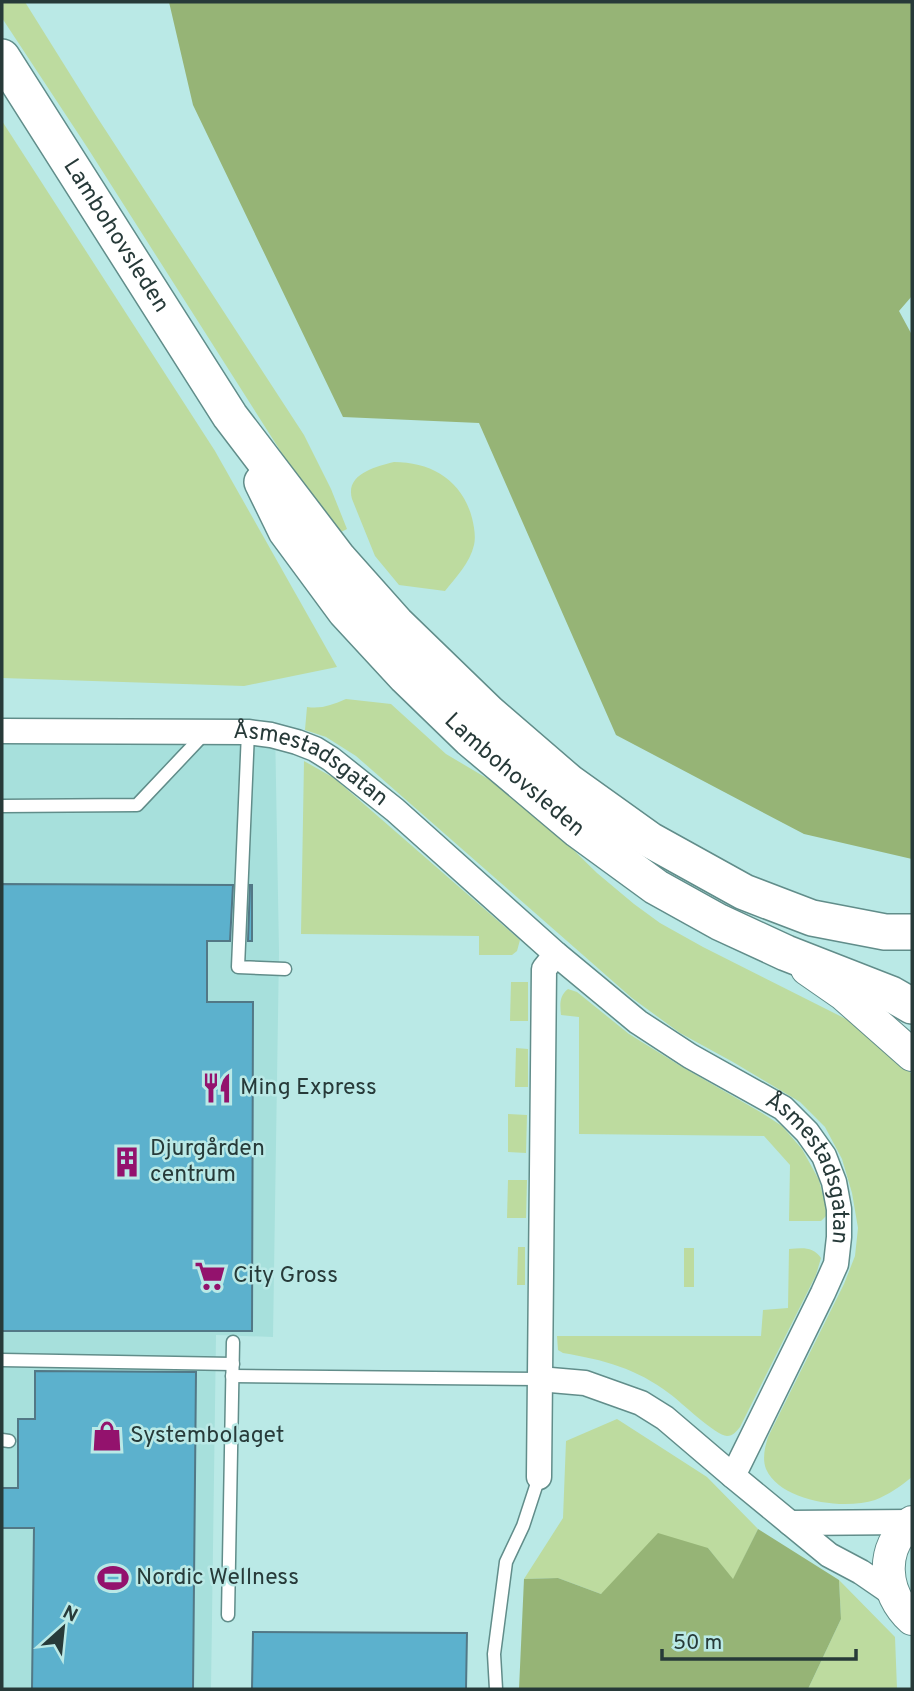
<svg xmlns="http://www.w3.org/2000/svg" width="914" height="1691" viewBox="0 0 914 1691" font-family="Overpass,sans-serif">
<style>
.built{fill:#a7e0dc}
.green{fill:#bddb9f}
.forest{fill:#96b476}
.building{fill:#5cb1cd;stroke:#527886;stroke-width:2}
.lines{fill:none;stroke-linecap:round;stroke-linejoin:round}
.service-casing{stroke:#618d8a;stroke-width:15}
.minor-casing{stroke:#618d8a;stroke-width:27}
.tertiary-casing{stroke:#618d8a;stroke-width:34}
.secondary-casing{stroke:#618d8a;stroke-width:38}
.service{stroke:#fff;stroke-width:12}
.minor{stroke:#fff;stroke-width:24}
.tertiary{stroke:#fff;stroke-width:32}
.secondary{stroke:#fff;stroke-width:35}
.labels{text-anchor:middle;dominant-baseline:central;stroke-width:5;stroke-linejoin:round;paint-order:stroke}
.street-label{font-size:23px;fill:#273a39;stroke:#bae9e6}
.poi-label{font-size:23px;fill:#273a39;stroke:#bae9e6;text-anchor:start}
</style>
<rect width="100%" height="100%" fill="#bae9e6"/>
<path class="built" d="M 2,720 L 275,725 L 279,952 L 273,1337 L 216,1335 L 211,1689 L 2,1689 Z"/>
<g class="green">
<path d="M 2,2 L 25,2 L 95,114 L 304,435 L 331,489 L 347,529 L 337,534 L 290,466 L 87,147 L 2,18 Z"/>
<path d="M 2,121 L 215,451 L 337,667 L 244,686 L 2,678 Z"/>
<path d="M 394,462 C 431,462 462,480 472,518 C 474,526 476,537 474,545 C 470,563 456,577 445,591 L 399,585 L 375,556 L 352,499 C 345,474 375,467 394,462 Z"/>
<path d="M 346,699 L 391,704 L 446,754 L 500,786 L 547,824 L 597,873 L 634,904 L 660,923 L 703,947 L 846,1019 L 870,1034 L 907,1068 L 912,1075 L 912,1477 C 901,1486 888,1495 875,1500 C 844,1510 781,1502 766,1469 C 762,1458 765,1447 768,1437 L 844,1284 L 855,1256 L 858,1228 L 852,1193 L 842,1159 L 825,1127 L 800,1102 L 733,1062 L 680,1033 L 632,998 L 356,756 L 326,737 L 305,730 L 307,707 C 322,709 332,705 346,699 Z"/>
<path d="M 304,761 L 334,778 L 520,940 L 517,951 L 512,955 L 479,955 L 479,936 L 301,934 Z"/>
<path d="M 511,982 L 528,982 L 528,1021 L 510,1021 Z"/>
<path d="M 568,989 L 577,992 L 629,1034 L 679,1065 L 762,1113 L 782,1126 L 802,1149 L 819,1180 L 827,1212 L 826,1216 L 821,1221 L 789,1221 L 790,1165 L 764,1136 L 579,1134 L 579,1017 L 561,1015 C 560,1005 559,996 568,989 Z"/>
<path d="M 516,1048 L 528,1049 L 528,1087 L 515,1087 Z"/>
<path d="M 508,1114 L 527,1115 L 526,1153 L 508,1152 Z"/>
<path d="M 508,1180 L 527,1180 L 526,1218 L 507,1218 Z"/>
<path d="M 518,1247 L 525,1247 L 525,1285 L 517,1285 Z"/>
<rect x="684" y="1248" width="10" height="39"/>
<path d="M 789,1249 C 802,1248 813,1246 821,1258 L 816,1275 L 740,1427 C 737,1431 733,1436 727,1436 C 716,1436 681,1402 670,1394 C 636,1368 604,1360 563,1353 L 558,1350 L 557,1336 L 761,1336 L 763,1310 L 788,1308 Z"/>
<path d="M 617,1419 L 707,1477 L 758,1529 L 733,1580 L 708,1548 L 601,1594 L 558,1578 L 524,1579 L 563,1518 L 566,1441 Z"/>
<path d="M 839,1580 L 895,1637 L 897,1689 L 808,1689 L 841,1619 Z"/>
</g>
<g class="forest">
<path d="M 169,2 L 912,2 L 912,296 L 899,311 L 912,335 L 912,859 L 804,834 L 616,735 L 479,423 L 343,417 L 193,105 Z"/>
<path d="M 758,1529 L 839,1580 L 841,1619 L 808,1689 L 519,1689 L 524,1579 L 558,1578 L 601,1594 L 658,1533 L 708,1548 L 733,1579 Z"/>
</g>
<g class="building">
<path d="M 2,884 L 233,885 L 230,941 L 207,941 L 207,1002 L 253,1002 L 252,1331 L 2,1331 Z"/>
<path d="M 250,885 L 252,885 L 252,941 L 248,941 Z"/>
<path d="M 35,1371 L 196,1372 L 193,1689 L 32,1689 L 34,1528 L 2,1528 L 2,1488 L 18,1488 L 18,1419 L 35,1419 Z"/>
<path d="M 253,1632 L 467,1633 L 466,1689 L 252,1689 Z"/>
</g>
<g class="lines">
<g class="service-casing">
<g id="service">
<path d="M 248,732 L 238,967 L 285,969"/>
<path d="M 2,806 L 137,805 L 205,733"/>
<path d="M 2,1360 L 233,1364"/>
<path d="M 232,1376 L 539,1379"/>
<path d="M 2,1440 L 9,1441"/>
<path d="M 228,1615 L 233,1342"/>
<path d="M 496,1689 L 494,1654 L 506,1562 L 523,1526 L 539,1477"/>
</g>
</g>
<g class="minor-casing">
<g id="minor">
<path id="s1" d="M 2,731 L 248,732 L 271,735 L 297,742 L 315,749 L 331,759 L 395,810 L 556,954 L 638,1022 L 690,1056 L 783,1108 L 807,1132 L 824,1156 L 834,1182 L 839,1209 L 839,1237 L 836,1264 L 823,1293 L 733,1476"/>
<path d="M 539,1379 L 585,1383 L 641,1403 L 665,1418 L 733,1476 L 829,1555 L 861,1572 L 893,1594"/>
<path d="M 539,1477 L 544,969 L 556,954"/>
<path d="M 790,1523 L 912,1522"/>
</g>
</g>
<g class="tertiary-casing">
<g id="tertiary">
<path d="M 807,969 L 843,994 L 912,1055"/>
<path d="M 912,1522 C 879,1547 883,1593 912,1619"/>
</g>
</g>
<g class="secondary-casing">
<g id="secondary">
<path id="s2" d="M 2,57 L 230,416 L 339,559 L 396,623 L 489,713 L 569,782 L 650,840 L 744,892 L 812,918 L 885,932 L 912,932"/>
<path id="s3" d="M 262,482 L 286,531 L 345,611 L 406,677 L 470,739 L 578,830 L 656,887 L 719,922 L 786,953 L 891,994 L 912,1006"/>
</g>
</g>
<use href="#service" class="service"/>
<use href="#minor" class="minor"/>
<use href="#tertiary" class="tertiary"/>
<use href="#secondary" class="secondary"/>
</g>
<defs>
<g id="restaurant-bare" transform="scale(2.415)"><path d="M-5-6h1v4h1v-4h1v4h1v-4h1v5L-1.5 .5V6h-2V.5L-5-1ZM5-6V6H3V1.5H1.5Q1.5-4 5-6Z" fill="#93126d" stroke="#bae9e6" stroke-width="2.5" paint-order="stroke"/></g>
<g id="building-bare" transform="scale(2.415)"><path d="M-4-6H4V6H1V3H-1V6H-4ZM-2.5-4.3h1.7v1.8h-1.7ZM.8-4.3h1.7v1.8H.8ZM-2.5-1h1.7V.8h-1.7ZM.8-1h1.7V.8H.8Z" fill="#93126d" stroke="#bae9e6" stroke-width="2.5" paint-order="stroke"/></g>
<g id="supermarket-bare" transform="scale(2.415)"><path d="M-6-5.5h2.5l.6 2H6L4.5 2H-2.5L-4.4-4H-6ZM-1.5 3.2a1.3 1.3 0 1 0 .1 0ZM3 3.2a1.3 1.3 0 1 0 .1 0Z" fill="#93126d" stroke="#bae9e6" stroke-width="2.5" paint-order="stroke"/></g>
<g id="shop-bare" transform="scale(2.415)"><path d="M-5-2.5h2.3a2.7 3.5 0 0 1 5.4 0H5L5.5 6h-11ZM-1.5-2.5h3a1.5 2.3 0 0 0-3 0Z" fill="#93126d" stroke="#bae9e6" stroke-width="2.5" paint-order="stroke"/></g>
<g id="stadium-bare" transform="scale(2.415)"><path d="M0-5a6.5 5 0 1 0 0 10a6.5 5 0 1 0 0-10ZM-3.5-1.8h7v3.6h-7Z" fill="#93126d" stroke="#bae9e6" stroke-width="2.5" paint-order="stroke"/></g>
</defs>
<g fill-rule="evenodd">
<use href="#restaurant-bare" x="217" y="1088"/>
<use href="#building-bare" x="127" y="1162"/>
<use href="#supermarket-bare" x="210" y="1276"/>
<use href="#shop-bare" x="107" y="1436"/>
<use href="#stadium-bare" x="113" y="1578"/>
</g>
<g class="labels">
<g class="street-label">
<text stroke="none"><textPath href="#s2" startOffset="212">Lambohovsleden</textPath></text>
<text stroke="none"><textPath href="#s1" startOffset="317">Åsmestadsgatan</textPath></text>
<text stroke="none"><textPath href="#s3" startOffset="390">Lambohovsleden</textPath></text>
<text stroke="none"><textPath href="#s1" startOffset="975">Åsmestadsgatan</textPath></text>
</g>
<g class="poi-label">
<text x="240" y="1088">Ming Express</text>
<text x="150" y="1149">Djurgården<tspan x="150" dy="26">centrum</tspan></text>
<text x="233" y="1276">City Gross</text>
<text x="130" y="1436">Systembolaget</text>
<text x="136" y="1578">Nordic Wellness</text>
</g>
</g>
<rect width="914" height="1691" fill="none" stroke="#273a39" stroke-width="7"/>
<g transform="translate(63 1628) rotate(27)" stroke="#bae9e6" stroke-width="5" paint-order="stroke">
<path d="M0-5L12 26L0 18L-12 26Z" fill="#273a39"/>
<text y="-10" font-size="19" font-weight="bold" text-anchor="middle" fill="#273a39">N</text>
</g>
<path d="M662 1649v10h194v-10" fill="none" stroke="#273a39" stroke-width="3.5"/>
<text x="673" y="1649" font-size="21" fill="#273a39" stroke="#bae9e6" stroke-width="5" paint-order="stroke">50 m</text>
</svg>
